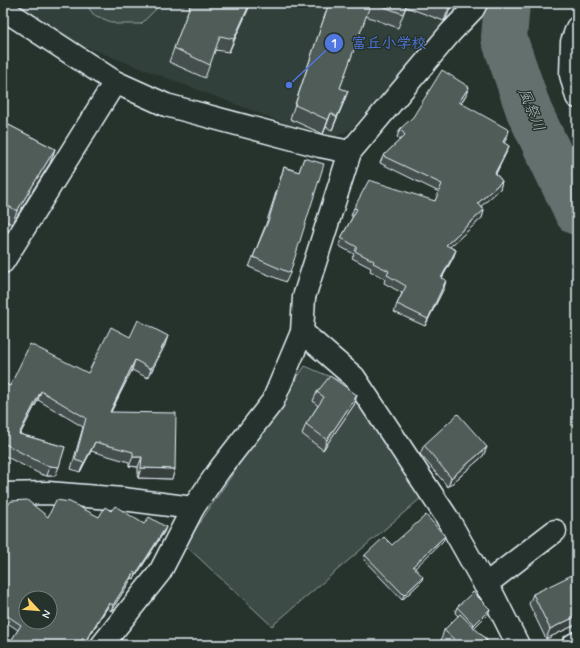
<svg xmlns="http://www.w3.org/2000/svg" width="580" height="648" viewBox="0 0 580 648" font-family="Mynerve,'Klee One',sans-serif">
<style>
.built{fill:#333f3a}
.green{fill:#3e4b47;stroke:#939ea0}
.lines{fill:none;stroke-linecap:round;stroke-linejoin:round}
.river{stroke:#636f6d;stroke-width:46}
.minor-casing{stroke:#e8f1f8;stroke-width:25}
.minor{stroke:#26332d;stroke-width:22}
.wall{fill:#454f4d;stroke:#e8f1f8}
.shaded-wall{fill:#38403e;stroke:#e8f1f8}
.building{fill:#505c59;stroke:#e8f1f8;fill-rule:evenodd}
.labels{text-anchor:middle;dominant-baseline:central;stroke-width:3;stroke-linejoin:round;paint-order:stroke}
.water-label{font-size:15px;font-style:italic;fill:#b3bdc0;stroke:#26332d}
.leader{fill:none;stroke:#5077e0;stroke-width:1.5}
.callout-dot{fill:#5077e0;stroke:#26332d;stroke-width:1.5}
.mark-label{font-size:12px;text-anchor:middle;font-weight:bold;fill:#fff}
.callout-label{font-size:15px;text-anchor:middle;font-weight:bold;fill:#5077e0;stroke:#26332d;stroke-width:3;stroke-linejoin:round;paint-order:stroke}
</style>
<rect width="100%" height="100%" fill="#26332d"/>
<filter id="ink" filterUnits="userSpaceOnUse"><feTurbulence type="fractalNoise" baseFrequency=".025" numOctaves="2"/><feDisplacementMap in="SourceGraphic" scale="8" xChannelSelector="R" yChannelSelector="G"/><feConvolveMatrix kernelMatrix="1 2 1 2 8 2 1 2 1" color-interpolation-filters="sRGB"/></filter>
<g filter="url(#ink)">
<path class="built" d="M 8,3 L 466,3 L 465,6 L 351,129 L 329,140 L 73,42 Z"/>
<g class="green">
<path d="M 85,3 L 162,3 L 141,24 L 116,24 L 94,15 Z"/>
<path d="M 305,366 L 347,384 L 421,498 L 272,626 L 185,545 Z"/>
</g>
<g class="lines">
<path class="river" d="M 507,3 L 504,38 L 529,111 L 577,212"/>
<g class="minor-casing">
<g id="minor">
<path d="M 3,9 L 115,82 L 166,105 L 320,146 L 350,152"/>
<path d="M 577,28 L 572,42 L 571,75 L 577,97"/>
<path d="M 3,262 L 115,82"/>
<path d="M 302,332 L 354,377 L 448,519 L 485,585 L 494,597 L 518,645"/>
<path d="M 3,494 L 48,493 L 123,499 L 193,508"/>
<path d="M 485,585 L 555,531"/>
<path d="M 102,645 L 160,572 L 193,508 L 220,469 L 273,401 L 302,332 L 304,297 L 350,152 L 451,32 L 473,9 L 476,3"/>
<path d="M 573,645 L 577,643"/>
</g>
</g>
<use href="#minor" class="minor"/>
</g>
<g class="wall">
<path d="M 191,3 L 251,3 L 229,52 L 215,50 L 205,78 L 169,62 Z"/>
<path d="M 329,3 L 452,3 L 446,19 L 444,21 L 406,7 L 398,28 L 366,16 L 340,88 L 343,104 L 332,130 L 326,127 L 323,134 L 290,119 Z"/>
<path d="M 466,95 L 461,103 L 507,138 L 504,143 L 509,146 L 506,153 L 496,174 L 502,181 L 500,189 L 481,206 L 484,210 L 482,218 L 449,247 L 456,250 L 453,258 L 442,278 L 446,280 L 444,288 L 425,326 L 394,312 L 397,304 L 402,293 L 384,283 L 385,279 L 370,271 L 371,268 L 352,258 L 354,254 L 339,246 L 341,238 L 353,216 L 351,216 L 354,208 L 435,201 L 439,192 L 380,163 L 383,156 L 400,140 L 397,137 L 400,129 Z"/>
<path d="M 3,122 L 55,149 L 50,163 L 12,224 L 3,220 Z"/>
<path d="M 304,158 L 290,273 L 286,282 L 249,267 L 266,224 L 284,167 L 299,172 Z"/>
<path d="M 130,337 L 165,345 L 148,378 L 132,370 L 111,412 L 175,469 L 172,479 L 138,478 L 138,467 L 129,466 L 129,462 L 91,451 L 80,472 L 71,469 L 83,427 L 38,400 L 20,434 L 65,447 L 55,476 L 47,476 L 40,474 L 3,455 L 3,385 L 10,386 L 88,373 Z"/>
<path d="M 317,392 L 357,395 L 354,405 L 323,450 L 302,434 L 306,424 L 318,406 L 313,401 Z"/>
<path d="M 424,445 L 487,447 L 483,456 L 448,487 L 420,454 Z"/>
<path d="M 111,511 L 144,524 L 166,527 L 164,532 L 134,579 L 132,578 L 111,611 L 107,608 L 84,645 L 81,644 L 80,645 L 10,645 L 11,641 L 18,630 L 3,620 L 3,512 L 48,517 L 99,517 Z"/>
<path d="M 443,541 L 414,568 L 421,582 L 402,600 L 364,560 L 365,555 L 392,545 Z"/>
<path d="M 577,581 L 577,624 L 546,639 L 529,604 L 533,594 Z"/>
<path d="M 457,607 L 490,609 L 488,614 L 474,628 L 487,640 L 485,645 L 446,645 L 441,640 L 444,630 L 458,616 L 455,613 Z"/>
</g>
<g class="shaded-wall">
<path d="M 250,3 L 251,3 L 229,52 L 234,39 Z"/>
<path d="M 452,3 L 446,19 L 444,21 L 449,7 Z"/>
<path d="M 469,87 L 466,95 L 457,110 L 459,102 Z"/>
<path d="M 348,91 L 343,104 L 332,130 L 337,117 Z"/>
<path d="M 331,113 L 326,127 L 323,134 L 328,120 Z"/>
<path d="M 509,130 L 507,138 L 500,150 L 503,142 Z"/>
<path d="M 509,146 L 506,153 L 492,180 L 495,173 Z"/>
<path d="M 55,149 L 50,163 L 12,224 L 17,211 Z"/>
<path d="M 502,181 L 500,189 L 476,211 L 478,203 Z"/>
<path d="M 484,210 L 482,218 L 443,253 L 446,245 Z"/>
<path d="M 456,250 L 453,258 L 438,285 L 441,278 Z"/>
<path d="M 446,280 L 444,288 L 425,326 L 428,319 Z"/>
<path d="M 168,336 L 165,345 L 148,378 L 151,369 Z"/>
<path d="M 135,360 L 132,370 L 106,421 L 110,412 Z"/>
<path d="M 41,391 L 38,400 L 15,444 L 19,434 Z"/>
<path d="M 357,395 L 354,405 L 323,450 L 327,440 Z"/>
<path d="M 95,442 L 91,451 L 80,472 L 84,463 Z"/>
<path d="M 487,447 L 483,456 L 448,487 L 451,478 Z"/>
<path d="M 133,457 L 142,457 L 138,467 L 129,466 Z"/>
<path d="M 50,466 L 59,467 L 55,476 L 47,476 Z"/>
<path d="M 141,468 L 175,469 L 172,479 L 138,478 Z"/>
<path d="M 166,527 L 164,532 L 134,579 L 136,574 Z"/>
<path d="M 445,536 L 443,541 L 411,572 L 413,566 Z"/>
<path d="M 134,572 L 132,578 L 111,611 L 113,605 Z"/>
<path d="M 423,577 L 421,582 L 402,600 L 404,595 Z"/>
<path d="M 109,603 L 107,608 L 84,645 L 86,640 Z"/>
<path d="M 490,609 L 488,614 L 472,630 L 474,625 Z"/>
<path d="M 577,616 L 577,624 L 546,639 L 550,629 Z"/>
<path d="M 487,640 L 485,645 L 482,645 Z"/>
</g>
<g class="building">
<path d="M 191,3 L 250,3 L 234,39 L 220,36 L 210,65 L 174,48 Z"/>
<path d="M 329,3 L 371,3 L 340,88 L 348,91 L 337,117 L 331,113 L 328,120 L 295,105 Z"/>
<path d="M 374,3 L 407,3 L 403,14 Z"/>
<path d="M 438,3 L 452,3 L 451,5 L 449,7 Z"/>
<path d="M 442,70 L 469,87 L 459,102 L 509,130 L 503,142 L 509,146 L 495,173 L 502,181 L 478,203 L 484,210 L 446,245 L 456,250 L 441,278 L 446,280 L 428,319 L 397,304 L 406,286 L 387,275 L 389,271 L 373,263 L 374,261 L 355,251 L 357,247 L 341,238 L 357,209 L 354,208 L 369,180 L 435,201 L 442,184 L 383,156 L 405,135 L 400,129 L 413,117 Z"/>
<path d="M 3,122 L 55,149 L 17,211 L 3,203 Z"/>
<path d="M 304,158 L 324,164 L 290,273 L 253,257 L 269,219 L 284,167 L 299,172 Z"/>
<path d="M 138,320 L 168,336 L 151,369 L 135,360 L 110,412 L 176,413 L 175,469 L 141,468 L 142,457 L 133,457 L 133,452 L 95,442 L 84,463 L 75,460 L 86,418 L 41,391 L 19,434 L 65,447 L 59,467 L 50,466 L 43,464 L 3,443 L 3,385 L 4,383 L 10,386 L 30,344 L 88,373 L 111,327 L 130,337 Z"/>
<path d="M 330,376 L 357,395 L 327,440 L 306,424 L 324,397 L 317,392 Z"/>
<path d="M 458,414 L 487,447 L 451,478 L 424,445 Z"/>
<path d="M 27,500 L 48,517 L 56,500 L 70,502 L 99,517 L 105,507 L 111,511 L 115,506 L 144,524 L 149,517 L 166,527 L 136,574 L 134,572 L 113,605 L 109,603 L 86,640 L 83,638 L 79,645 L 17,645 L 11,641 L 21,625 L 3,613 L 3,512 L 11,501 ZM 26,598 L 50,598 L 50,622 L 26,622 Z"/>
<path d="M 426,515 L 445,536 L 413,566 L 423,577 L 404,595 L 365,555 L 384,537 L 392,545 Z"/>
<path d="M 574,574 L 577,581 L 577,616 L 550,629 L 533,594 Z"/>
<path d="M 473,592 L 490,609 L 474,625 L 457,607 Z"/>
<path d="M 460,614 L 487,640 L 482,645 L 454,645 L 457,642 L 444,630 Z"/>
<path d="M 325,641 L 328,645 L 320,645 Z"/>
</g>
</g>
<g class="labels">
<g class="water-label">
<text transform="translate(531 110) rotate(68)">風祭川</text>
</g>
</g>
<path class="leader" d="M289 85L334 43"/>
<g class="callout-dot">
<circle cx="289" cy="85" r="4"/>
<circle cx="334" cy="43" r="10"/>
</g>
<g class="mark-label">
<text x="334" y="47">1</text>
</g>
<g class="callout-label">
<text x="389" y="48">富丘小学校</text>
</g>
<rect width="580" height="648" fill="none" stroke="#26332d" stroke-width="16"/>
<rect x="8" y="8" width="564" height="632" fill="none" stroke="#e8f1f8" stroke-width="1.5" filter="url(#ink)"/>
<g transform="translate(38 610) rotate(116)"><circle r="19" fill="#26332d" stroke="#747f7e"/>
<path d="M0-3L7 15L0 10L-7 15Z" fill="#ffd166"/>
<text y="-6" font-size="11" font-weight="bold" text-anchor="middle" fill="#e8f1f8">N</text>
</g>
</svg>
